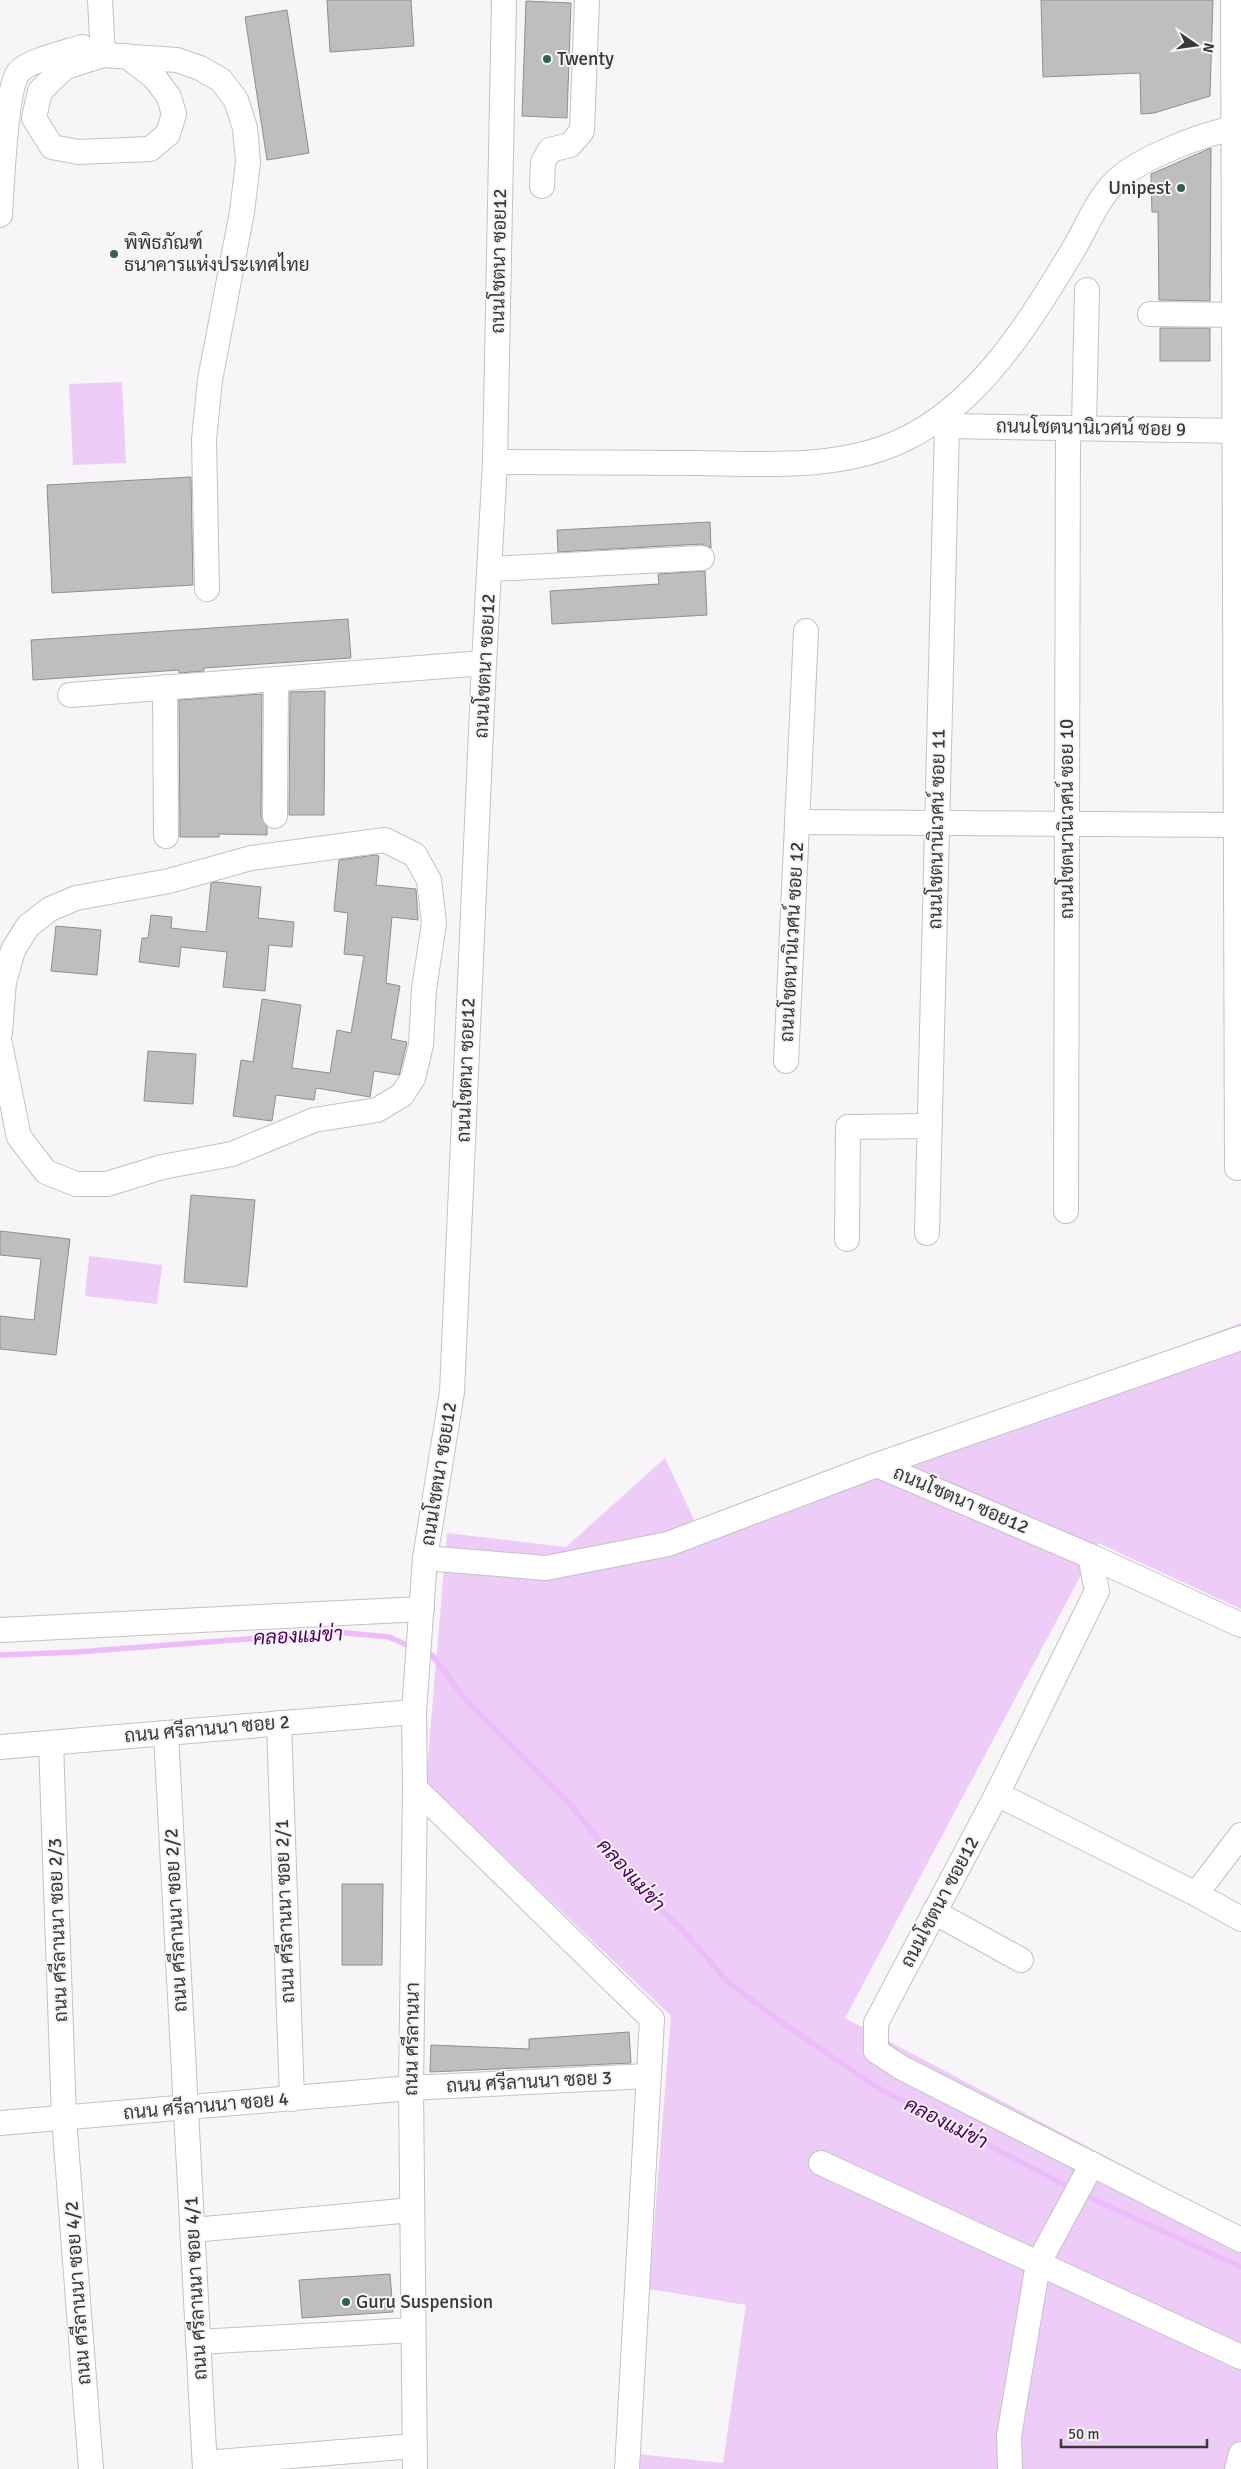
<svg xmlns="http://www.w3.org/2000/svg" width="1241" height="2469" viewBox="0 0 1241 2469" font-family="Signika,Sarabun,sans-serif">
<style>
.green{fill:#edccf7}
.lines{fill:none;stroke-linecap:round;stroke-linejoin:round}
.stream{stroke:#edbcfb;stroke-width:5.5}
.building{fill:#bfbdc0;stroke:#908e91}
.minor-casing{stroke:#c4c2c4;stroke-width:26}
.minor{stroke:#fff;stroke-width:24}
.poi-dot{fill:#2f644a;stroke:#f7f5f7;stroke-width:2}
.labels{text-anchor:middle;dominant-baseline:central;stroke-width:4;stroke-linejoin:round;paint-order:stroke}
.poi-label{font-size:19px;fill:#383839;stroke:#f7f5f7;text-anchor:start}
.street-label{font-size:19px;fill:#383839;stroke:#f7f5f7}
.water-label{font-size:20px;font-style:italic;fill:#500062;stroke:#f7f5f7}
</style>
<rect width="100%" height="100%" fill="#f7f5f7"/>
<g class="green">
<path d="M 122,382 L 126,463 L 73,465 L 69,384 Z"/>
<path d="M 89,1256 L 162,1265 L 157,1304 L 85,1296 Z"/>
<path d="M 1241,1323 L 1241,1609 L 1098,1543 L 845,2018 L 1241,2228 L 1241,2469 L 637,2469 L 638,2454 L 723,2463 L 746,2305 L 649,2289 L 671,2016 L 426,1782 L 447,1533 L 566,1547 L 665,1458 L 697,1526 Z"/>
</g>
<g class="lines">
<g class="stream">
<path d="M 425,1652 L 432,1655 L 468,1703 L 571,1805 L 634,1885 L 678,1925 L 728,1982 L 781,2022 L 878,2088 L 1073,2189"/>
<path d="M 0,1655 L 77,1652 L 336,1632 L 389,1637 L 414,1648"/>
<path d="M 1082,2194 L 1241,2267"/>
</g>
</g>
<g class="building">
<path d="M 327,0 L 411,0 L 414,46 L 330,52 Z"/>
<path d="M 1041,0 L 1213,0 L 1210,96 L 1154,113 L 1141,114 L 1140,73 L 1043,77 Z"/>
<path d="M 526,1 L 571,3 L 567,118 L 522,116 Z"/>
<path d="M 287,10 L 309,153 L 267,160 L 245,17 Z"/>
<path d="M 1211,148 L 1210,301 L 1159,300 L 1158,212 L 1152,212 L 1151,174 Z"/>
<rect x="1160" y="328" width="50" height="33"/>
<path d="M 191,477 L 193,585 L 52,593 L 47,485 Z"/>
<path d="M 710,522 L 711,548 L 701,544 L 558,552 L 557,530 Z"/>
<path d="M 705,571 L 707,615 L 552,624 L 550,591 L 659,584 L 658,574 Z"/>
<path d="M 348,619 L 351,658 L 204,668 L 204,671 L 179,673 L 179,670 L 33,680 L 31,640 Z"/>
<path d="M 325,691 L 324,815 L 289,815 L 290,692 Z"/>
<path d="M 262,694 L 261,816 L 267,827 L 267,835 L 219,834 L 219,837 L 180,837 L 179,700 Z"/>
<path d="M 375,855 L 379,856 L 376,885 L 416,889 L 418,920 L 392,917 L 386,983 L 400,986 L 391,1039 L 407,1042 L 400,1072 L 399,1075 L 374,1071 L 370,1097 L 316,1088 L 314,1100 L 276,1095 L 272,1121 L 233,1116 L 241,1060 L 253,1062 L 262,999 L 301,1005 L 292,1068 L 330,1073 L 337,1030 L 351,1033 L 364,956 L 344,954 L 348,913 L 334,911 L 339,860 Z"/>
<path d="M 216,882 L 261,887 L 258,918 L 294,922 L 292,947 L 269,945 L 265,991 L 223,987 L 227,952 L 181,947 L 179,967 L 139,962 L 142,938 L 148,938 L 151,915 L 172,917 L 171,928 L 206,932 L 211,883 Z"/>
<path d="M 56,926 L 101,930 L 97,975 L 51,971 Z"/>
<path d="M 148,1051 L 196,1054 L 193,1104 L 144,1101 Z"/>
<path d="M 191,1195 L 255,1200 L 247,1287 L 184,1282 Z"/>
<path d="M 0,1231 L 70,1239 L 56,1355 L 0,1349 L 0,1316 L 34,1320 L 41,1259 L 0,1255 Z"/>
<path d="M 342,1884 L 383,1884 L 382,1965 L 342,1965 Z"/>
<path d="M 629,2032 L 631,2063 L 430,2072 L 431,2045 L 529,2049 L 529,2039 Z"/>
<path d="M 390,2274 L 393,2312 L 302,2318 L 299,2280 Z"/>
</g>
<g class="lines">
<g class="minor-casing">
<g id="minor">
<path d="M 100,0 L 103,55"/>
<path d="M 1233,0 L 1237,1168"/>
<path d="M 127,56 L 155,78 L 169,97 L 174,114 L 168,134 L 150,149 L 78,152 L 52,147 L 34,118 L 40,91 L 65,67 L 103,55 L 177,60 L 200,68 L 221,80 L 236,100 L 245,128 L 248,162 L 242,212 L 210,380 L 204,439 L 207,589"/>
<path d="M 542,186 L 543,162 L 550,150 L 570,145 L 582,131 L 587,0"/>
<path d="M 0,215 C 2,187 5,92 18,73 C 26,61 67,52 82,47"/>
<path d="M 1150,314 L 1241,315"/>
<path d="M 1084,427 L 1087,290"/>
<path d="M 495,462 C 562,462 629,463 696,463 C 764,464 840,470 903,440 C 981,403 1030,321 1073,250 C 1087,227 1096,201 1115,182 C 1137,159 1210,130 1241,128"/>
<path d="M 491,569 L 702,558"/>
<path d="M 165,687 L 166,836"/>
<path d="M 70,695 L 484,663"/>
<path d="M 275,816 L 276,679"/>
<path d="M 797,822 L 1236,825"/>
<path d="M 0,1032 L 4,982 L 13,950 L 28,926 L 50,909 L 76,898 L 169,881 L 251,858 L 385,840 L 415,855 L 429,880 L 434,923 L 424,989 L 421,1045 L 413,1078 L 402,1095 L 377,1110 L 314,1120 L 232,1154 L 162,1167 L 107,1184 L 76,1184 L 46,1172 L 19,1137 L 0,1044"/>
<path d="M 786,1061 L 806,631"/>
<path d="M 1066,1211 L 1068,428"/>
<path d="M 927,1233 L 947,426 L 1241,431"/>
<path d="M 847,1239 L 848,1127 L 930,1126"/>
<path d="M 877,1465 L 1241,1338"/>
<path d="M 1090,1556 L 1241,1625"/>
<path d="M 425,1558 L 546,1568 L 668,1544 L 877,1465 L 1090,1556 L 1097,1591 L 997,1794 L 876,2023 L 876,2051 L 902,2068 L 1241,2240"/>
<path d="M 0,1630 L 422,1609"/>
<path d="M 279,1723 L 292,2099"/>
<path d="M 166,1733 L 205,2469"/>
<path d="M 51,1743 L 64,2118 L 91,2469"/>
<path d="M 0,1747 L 414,1712"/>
<path d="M 415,1788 L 652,2019 L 627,2469"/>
<path d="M 997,1794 L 1196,1894 L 1241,1919"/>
<path d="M 1196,1894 L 1241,1835"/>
<path d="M 934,1912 L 1021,1960"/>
<path d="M 0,2123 L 411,2088 L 647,2076"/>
<path d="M 821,2163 L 1241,2357"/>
<path d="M 193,2230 L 412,2210"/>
<path d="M 198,2342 L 413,2330"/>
<path d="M 205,2463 L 414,2446"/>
<path d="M 415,2469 L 411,2088 L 415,1788 L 414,1712 L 425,1558 L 452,1392 L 484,663 L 495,462 L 504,0"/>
<path d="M 1010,2469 L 1009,2436 L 1038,2264 L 1092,2164"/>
<path d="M 1237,2469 L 1241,2454"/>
</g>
</g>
<use href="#minor" class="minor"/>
</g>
<g class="poi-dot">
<circle cx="547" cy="59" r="5"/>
<circle cx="1181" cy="188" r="5"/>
<circle cx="114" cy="254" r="5"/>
<circle cx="346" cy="2302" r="5"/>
</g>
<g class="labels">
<g class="poi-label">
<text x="557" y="59">Twenty</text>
<text x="1171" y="188" text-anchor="end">Unipest</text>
<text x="124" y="243">พิพิธภัณฑ์<tspan x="124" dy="22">ธนาคารแห่งประเทศไทย</tspan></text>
<text x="356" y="2302">Guru Suspension</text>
</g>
<g class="street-label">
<text transform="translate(499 261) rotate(-89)">ถนนโชตนา ซอย12</text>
<text transform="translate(1091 428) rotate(1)">ถนนโชตนานิเวศน์ ซอย 9</text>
<text transform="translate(485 666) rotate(-87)">ถนนโชตนา ซอย12</text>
<text transform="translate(1067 819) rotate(-90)">ถนนโชตนานิเวศน์ ซอย 10</text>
<text transform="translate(937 829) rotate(-89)">ถนนโชตนานิเวศน์ ซอย 11</text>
<text transform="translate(792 942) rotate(-87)">ถนนโชตนานิเวศน์ ซอย 12</text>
<text transform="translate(466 1070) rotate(-88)">ถนนโชตนา ซอย12</text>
<text transform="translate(439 1474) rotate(-81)">ถนนโชตนา ซอย12</text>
<text transform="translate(961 1500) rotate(23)">ถนนโชตนา ซอย12</text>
<text transform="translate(207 1729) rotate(-5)">ถนน ศรีลานนา ซอย 2</text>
<text transform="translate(940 1902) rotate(-62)">ถนนโชตนา ซอย12</text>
<text transform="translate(285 1911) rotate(-92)">ถนน ศรีลานนา ซอย 2/1</text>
<text transform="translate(176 1920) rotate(-93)">ถนน ศรีลานนา ซอย 2/2</text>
<text transform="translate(58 1930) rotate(-92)">ถนน ศรีลานนา ซอย 2/3</text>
<text transform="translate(412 2039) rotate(-89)">ถนน ศรีลานนา</text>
<text transform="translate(529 2082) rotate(-3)">ถนน ศรีลานนา ซอย 3</text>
<text transform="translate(206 2106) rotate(-5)">ถนน ศรีลานนา ซอย 4</text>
<text transform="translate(196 2288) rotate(-93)">ถนน ศรีลานนา ซอย 4/1</text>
<text transform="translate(78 2293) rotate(-94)">ถนน ศรีลานนา ซอย 4/2</text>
</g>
<g class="water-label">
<text transform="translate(298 1636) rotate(-3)">คลองแม่ข่า</text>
<text transform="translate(631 1875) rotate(48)">คลองแม่ข่า</text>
<text transform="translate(946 2123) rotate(27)">คลองแม่ข่า</text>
</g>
</g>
<g transform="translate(1196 45) rotate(103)" stroke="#f7f5f7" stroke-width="4" paint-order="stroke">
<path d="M0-4L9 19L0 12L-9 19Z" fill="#383839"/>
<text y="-8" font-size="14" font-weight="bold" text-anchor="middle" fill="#383839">N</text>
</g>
<path d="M1061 2439v8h146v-8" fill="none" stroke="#383839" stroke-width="2.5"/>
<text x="1068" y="2439" font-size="15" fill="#383839" stroke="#f7f5f7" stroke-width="4" paint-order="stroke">50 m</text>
</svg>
